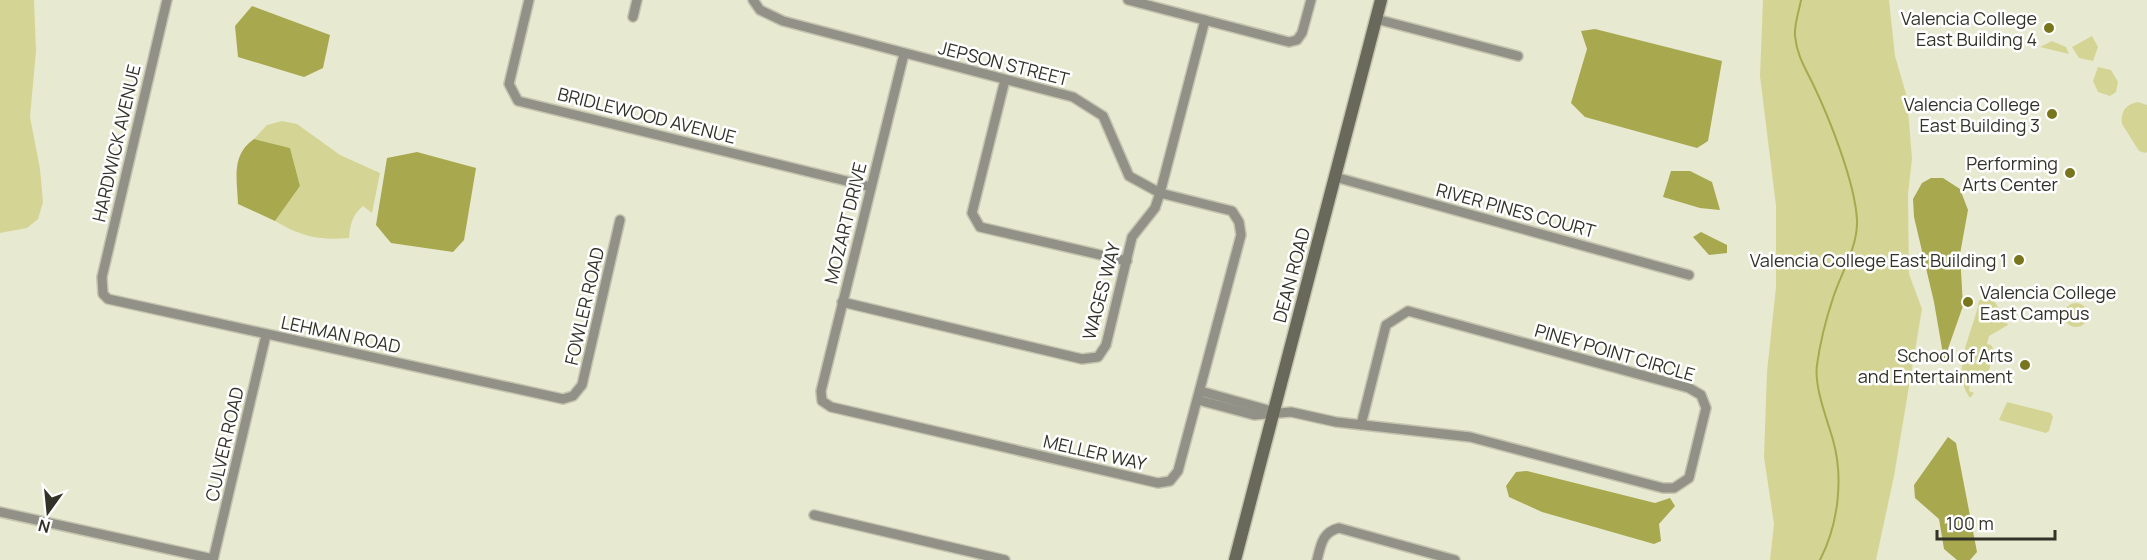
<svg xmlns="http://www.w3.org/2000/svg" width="2147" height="560" viewBox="0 0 2147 560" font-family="Manrope,sans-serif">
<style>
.green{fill:#d4d595}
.water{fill:#a8a84f}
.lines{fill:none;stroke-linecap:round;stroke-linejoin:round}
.stream{stroke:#a8a84f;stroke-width:2}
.minor-casing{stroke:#c4c4af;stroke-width:12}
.secondary-casing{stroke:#c4c4af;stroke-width:15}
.minor{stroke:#919188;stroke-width:9}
.secondary{stroke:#69695b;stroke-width:12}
.poi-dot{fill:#77761c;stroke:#fff;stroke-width:2}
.labels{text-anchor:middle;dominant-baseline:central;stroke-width:5;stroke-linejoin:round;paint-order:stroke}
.poi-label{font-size:18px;fill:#323229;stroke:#fff;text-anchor:end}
.street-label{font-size:18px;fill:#323229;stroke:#fff}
</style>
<rect width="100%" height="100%" fill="#e8e9d1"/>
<g class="green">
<path d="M 0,0 L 34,0 L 36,51 L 30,117 L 40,169 L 43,202 L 38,219 L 27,228 L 0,233 Z"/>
<path d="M 1763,0 L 1889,0 L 1895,56 L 1907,97 L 1912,159 L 1908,194 L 1909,274 L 1922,309 L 1894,476 L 1876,560 L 1770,560 L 1774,524 L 1764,457 L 1767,372 L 1776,287 L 1776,206 L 1760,76 Z"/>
<path d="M 2092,36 L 2098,47 L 2093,61 L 2079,58 L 2072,47 Z"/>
<path d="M 2052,41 L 2066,47 L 2069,54 L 2040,47 Z"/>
<path d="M 2098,67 L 2111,70 L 2118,82 L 2116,92 L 2110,96 L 2098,92 L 2093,81 Z"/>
<path d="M 2138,102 L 2147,105 L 2147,152 L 2145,153 L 2139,151 L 2122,124 C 2120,112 2126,104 2138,102 Z"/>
<path d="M 282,121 L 297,124 L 340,155 L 380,173 L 372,213 L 363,206 C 352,215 350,225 349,238 C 320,241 300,236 275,221 L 300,186 L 290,148 L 254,139 L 267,125 Z"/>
<path d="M 1985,297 L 1992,297 L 2008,325 L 1989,336 L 1987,344 L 1991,345 L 1997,355 L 1995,364 L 1991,363 L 1986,382 L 1988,384 L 1977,384 L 1970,372 L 1965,375 L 1970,383 L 1969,391 L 1974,393 L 1970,398 C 1949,369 1974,331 1979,301 Z"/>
<circle cx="2076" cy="315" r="12"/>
<path d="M 2007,402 L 2051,413 L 2053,417 L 2049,431 L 2046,433 L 1999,420 Z"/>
</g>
<g class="water">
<path d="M 252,6 L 330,35 L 323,68 L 304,77 L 238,57 L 235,26 Z"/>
<path d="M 1595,29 L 1722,61 L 1708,141 L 1697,148 L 1585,117 L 1571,103 L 1587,49 L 1581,31 Z"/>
<path d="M 254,139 L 290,148 L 300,186 L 275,221 L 238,204 C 237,179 231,155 254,139 Z"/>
<path d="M 417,152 L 476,168 L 464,240 L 453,252 L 391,243 L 376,225 L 387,158 Z"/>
<path d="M 1671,171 L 1690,171 L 1712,182 L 1720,210 L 1700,208 L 1663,197 Z"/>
<path d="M 1931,178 L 1943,178 L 1960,189 L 1968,210 L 1960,254 L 1963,306 L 1944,360 L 1934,302 L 1914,217 L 1913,199 L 1922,183 Z"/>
<path d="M 1701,232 L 1727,245 L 1727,253 L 1709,255 L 1693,237 Z"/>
<path d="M 1948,437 L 1956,443 L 1977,552 L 1970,560 L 1957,560 L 1944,549 L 1939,519 L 1915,498 L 1914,485 Z"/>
<path d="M 1527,471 L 1655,503 L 1670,498 L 1675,506 L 1659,524 L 1661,541 L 1654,544 L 1542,512 L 1509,497 L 1506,486 L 1516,472 Z"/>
</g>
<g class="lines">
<path class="stream" d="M 1801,0 C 1799,11 1794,25 1795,36 C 1797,55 1804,66 1812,82 C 1829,117 1855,182 1857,220 C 1858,247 1841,273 1833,298 C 1826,319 1820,343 1817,365 C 1814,387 1827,419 1833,440 C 1844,479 1838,525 1820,560"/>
<g class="minor-casing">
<g id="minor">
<path d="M 167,0 L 102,277 L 103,294 L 108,299 L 563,399 L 573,396 L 582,385 L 620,220"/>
<path d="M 529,0 L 509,84 L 518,101 L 871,187"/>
<path d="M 753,0 L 760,10 L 783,21 L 1073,97 L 1103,116 L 1129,176 L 1160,193 L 1232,211 L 1239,222 L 1241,235 L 1178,471 L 1170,481 L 1158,483 L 831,407 L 822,401 L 821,391 L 904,54"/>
<path d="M 1128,0 L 1289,42 L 1297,40 L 1302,33 L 1311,0"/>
<path d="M 633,17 L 637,0"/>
<path d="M 1376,19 L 1518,56"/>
<path d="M 1005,80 L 972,213 L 980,227 L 1127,261"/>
<path d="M 1335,177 L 1689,275"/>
<path d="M 842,302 L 1082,359 L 1098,357 L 1106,345 L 1132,237 L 1155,208 L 1160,193 L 1205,20"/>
<path d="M 1200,391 L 1271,411"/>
<path d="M 1198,400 L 1254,415 L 1291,412 L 1336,422 L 1470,437 L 1663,488 L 1674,488 L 1689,478 L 1706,408 L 1701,395 L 1689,388 L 1408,311 L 1386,325 L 1361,425"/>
<path d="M 0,512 L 213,559"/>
<path d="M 814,515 L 1005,560"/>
<path d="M 213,560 L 266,335"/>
<path d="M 1317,560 C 1321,545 1322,532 1339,528 L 1455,560"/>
</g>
</g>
<g class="secondary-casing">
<path id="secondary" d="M 1235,560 L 1381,0"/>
</g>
<use href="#minor" class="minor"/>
<use href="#secondary" class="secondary"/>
</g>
<g class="poi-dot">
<circle cx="2049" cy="28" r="6"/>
<circle cx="2052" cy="114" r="6"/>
<circle cx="2070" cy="173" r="6"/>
<circle cx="2019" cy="260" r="6"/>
<circle cx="1968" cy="302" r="6"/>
<circle cx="2025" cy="365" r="6"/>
</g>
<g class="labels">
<g class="poi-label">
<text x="2037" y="18">Valencia College<tspan x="2037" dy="21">East Building 4</tspan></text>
<text x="2040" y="104">Valencia College<tspan x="2040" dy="21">East Building 3</tspan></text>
<text x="2058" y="163">Performing<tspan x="2058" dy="21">Arts Center</tspan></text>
<text x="2007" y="260">Valencia College East Building 1</text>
<text x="1980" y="292" text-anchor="start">Valencia College<tspan x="1980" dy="21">East Campus</tspan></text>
<text x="2013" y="355">School of Arts<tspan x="2013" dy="21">and Entertainment</tspan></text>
</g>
<g class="street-label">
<text transform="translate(1004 63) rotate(14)">JEPSON STREET</text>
<text transform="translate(647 115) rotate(14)">BRIDLEWOOD AVENUE</text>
<text transform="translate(116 143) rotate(-77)">HARDWICK AVENUE</text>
<text transform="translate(1516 210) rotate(15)">RIVER PINES COURT</text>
<text transform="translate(845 223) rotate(-76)">MOZART DRIVE</text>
<text transform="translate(1291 275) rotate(-75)">DEAN ROAD</text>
<text transform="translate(1101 291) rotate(-75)">WAGES WAY</text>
<text transform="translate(584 306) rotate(-77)">FOWLER ROAD</text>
<text transform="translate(341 334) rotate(12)">LEHMAN ROAD</text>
<text transform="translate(1615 352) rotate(16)">PINEY POINT CIRCLE</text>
<text transform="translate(224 444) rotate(-77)">CULVER ROAD</text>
<text transform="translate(1095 452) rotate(13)">MELLER WAY</text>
</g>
</g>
<g transform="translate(48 512) rotate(195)" stroke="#ffffff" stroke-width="4.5" paint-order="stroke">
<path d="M0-4.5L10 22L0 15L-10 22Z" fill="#323229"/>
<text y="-9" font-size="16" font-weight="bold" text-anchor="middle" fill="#323229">N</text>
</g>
<path d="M1937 530v9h118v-9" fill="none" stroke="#323229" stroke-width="3"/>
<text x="1946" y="530" font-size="18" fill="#323229" stroke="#ffffff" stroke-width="4.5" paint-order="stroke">100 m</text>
</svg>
